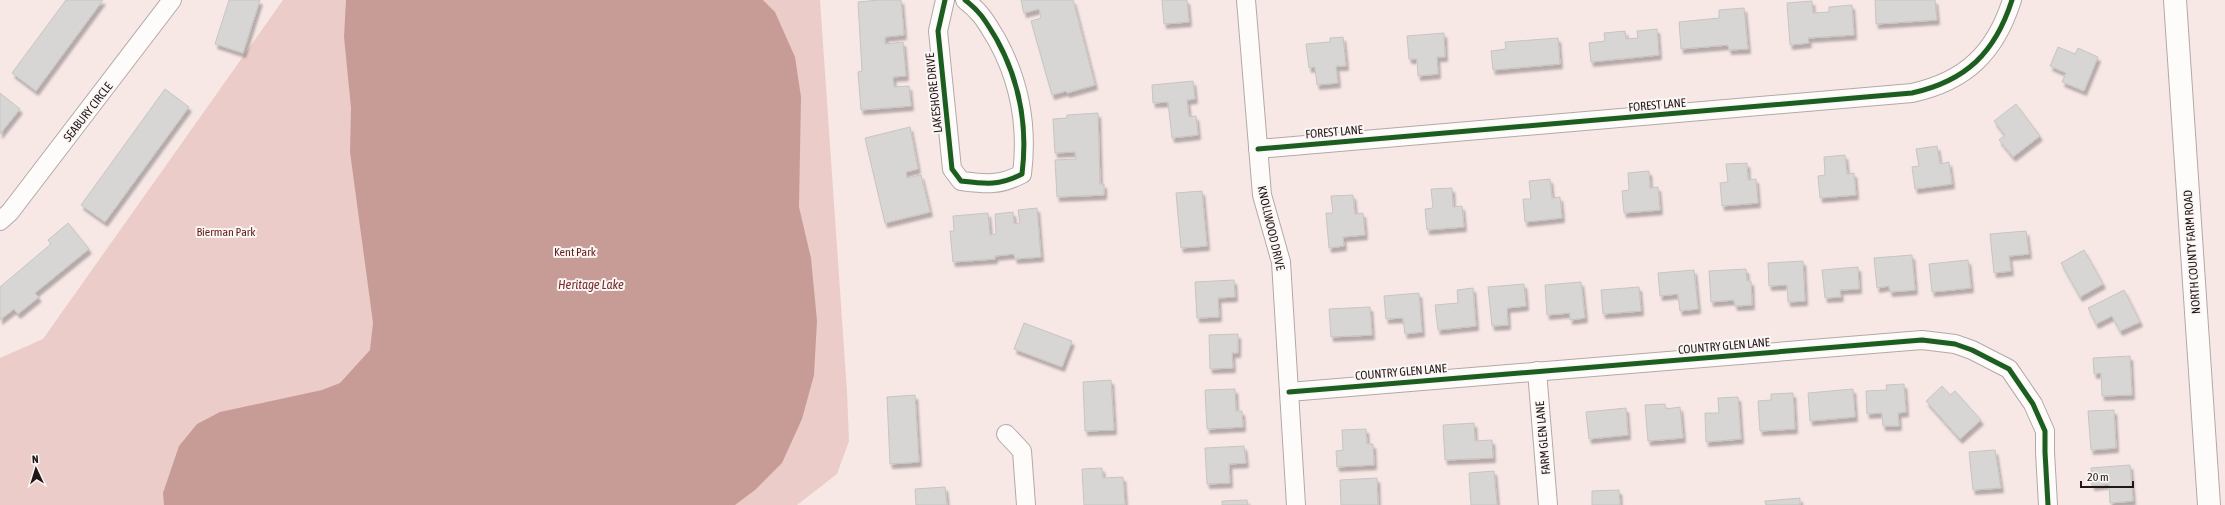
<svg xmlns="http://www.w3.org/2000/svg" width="2225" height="505" viewBox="0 0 2225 505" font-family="'Asap Condensed',sans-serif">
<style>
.green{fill:#ebccc9}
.water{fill:#c79c97}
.building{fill:#d8d6d4;stroke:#c6c5c3;filter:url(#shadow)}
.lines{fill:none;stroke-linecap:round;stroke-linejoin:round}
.street-casing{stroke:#b3a8a7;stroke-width:20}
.secondary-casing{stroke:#b3a8a7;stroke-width:24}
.street{stroke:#fefcfb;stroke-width:18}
.secondary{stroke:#fefcfb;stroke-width:22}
.cycleway-casing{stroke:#fbf6f5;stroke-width:8}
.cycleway{stroke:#1b5e20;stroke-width:5}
.labels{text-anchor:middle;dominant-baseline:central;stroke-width:4;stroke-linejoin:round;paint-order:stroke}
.street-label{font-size:12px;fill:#201716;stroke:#fbf6f5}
.park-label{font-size:12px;fill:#631e1b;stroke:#fbf6f5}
.water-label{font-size:13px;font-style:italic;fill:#762f2b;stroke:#fbf6f5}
</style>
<defs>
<filter id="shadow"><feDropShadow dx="2.5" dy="4.5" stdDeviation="1" flood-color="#0004"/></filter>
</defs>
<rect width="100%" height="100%" fill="#f7e8e6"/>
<path class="green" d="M 283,0 L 820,0 L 847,392 L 849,441 L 837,474 L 797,505 L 0,505 L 0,358 L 43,339 Z"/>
<path class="water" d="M 346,0 L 763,0 L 775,12 L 795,57 L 801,97 L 799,207 L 811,258 L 817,321 L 814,375 L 802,419 L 782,463 L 755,490 L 735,505 L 164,505 L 163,493 L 179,446 L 197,424 L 220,412 L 322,390 L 340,383 L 370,350 L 373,323 L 350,152 L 351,108 L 344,37 Z"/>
<g class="building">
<path d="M 66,0 L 103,0 L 36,91 L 12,73 Z"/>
<path d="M 229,0 L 260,0 L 243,53 L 215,44 Z"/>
<path d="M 879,0 L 901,0 L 904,35 L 885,37 L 885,44 L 903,42 L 906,76 L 893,77 L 894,87 L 909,86 L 911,106 L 861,110 L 858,72 L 862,71 L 858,2 Z"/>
<path d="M 1021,0 L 1073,0 L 1095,85 L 1067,93 L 1066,91 L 1052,95 L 1031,21 L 1041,18 L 1039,9 L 1024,13 Z"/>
<path d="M 1162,0 L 1187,0 L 1189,22 L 1164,24 Z"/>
<path d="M 1875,0 L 1935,0 L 1937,20 L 1876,24 Z"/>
<path d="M 1812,1 L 1813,13 L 1829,12 L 1829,7 L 1852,5 L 1854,35 L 1808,38 L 1809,43 L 1790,45 L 1787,3 Z"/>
<path d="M 1744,8 L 1748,49 L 1729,50 L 1728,45 L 1681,49 L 1679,22 L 1719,18 L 1719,10 Z"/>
<path d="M 1657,29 L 1659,55 L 1591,62 L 1589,43 L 1605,41 L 1604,33 L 1625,31 L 1626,39 L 1638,38 L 1637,31 Z"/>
<path d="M 1444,33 L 1445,57 L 1437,57 L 1438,74 L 1418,76 L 1417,59 L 1409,59 L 1407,36 Z"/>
<path d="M 1343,37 L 1346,66 L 1336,66 L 1338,83 L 1317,85 L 1315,67 L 1309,68 L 1306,44 L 1330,42 L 1330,38 Z"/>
<path d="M 1558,38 L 1560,64 L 1493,70 L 1491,51 L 1506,49 L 1505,42 Z"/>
<path d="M 2058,47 L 2075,54 L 2078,48 L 2098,57 L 2084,91 L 2062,82 L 2066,73 L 2050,66 Z"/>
<path d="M 1193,81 L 1195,99 L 1187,100 L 1189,117 L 1196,116 L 1198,135 L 1172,138 L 1168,102 L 1153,103 L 1152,85 Z"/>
<path d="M 165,89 L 189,107 L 105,222 L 81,205 Z"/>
<path d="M 0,93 L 20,109 L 0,134 Z"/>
<path d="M 2016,104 L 2040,136 L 2013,157 L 1999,140 L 2005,135 L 1994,121 Z"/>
<path d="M 1098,113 L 1100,184 L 1104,184 L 1104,195 L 1057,197 L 1055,160 L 1076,159 L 1075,152 L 1055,153 L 1053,119 L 1067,118 L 1067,115 Z"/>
<path d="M 910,127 L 918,169 L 906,172 L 907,178 L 921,175 L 930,212 L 885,223 L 865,138 Z"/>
<path d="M 1937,146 L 1940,164 L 1949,162 L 1952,184 L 1915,189 L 1912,167 L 1919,166 L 1916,149 Z"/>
<path d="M 1845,155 L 1847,174 L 1854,173 L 1856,195 L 1820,198 L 1818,176 L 1825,175 L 1824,157 Z"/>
<path d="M 1747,163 L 1748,180 L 1756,179 L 1758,203 L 1722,206 L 1720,183 L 1728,182 L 1726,164 Z"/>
<path d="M 1649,171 L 1650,188 L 1658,187 L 1660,210 L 1624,213 L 1622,191 L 1629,190 L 1628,173 Z"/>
<path d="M 1550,179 L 1552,198 L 1560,197 L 1562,218 L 1525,222 L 1523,199 L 1531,199 L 1529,181 Z"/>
<path d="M 1452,188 L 1453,207 L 1462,206 L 1464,227 L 1427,230 L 1425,209 L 1433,208 L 1431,189 Z"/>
<path d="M 1202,191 L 1207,246 L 1181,248 L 1176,193 Z"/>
<path d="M 1353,195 L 1355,214 L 1363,213 L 1365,235 L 1343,237 L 1344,246 L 1329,248 L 1326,213 L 1333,213 L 1331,196 Z"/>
<path d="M 1037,208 L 1041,257 L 1015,259 L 1014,254 L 995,256 L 995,259 L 953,262 L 950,231 L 954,231 L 953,216 L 988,213 L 990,235 L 996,234 L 995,214 L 1013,212 L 1014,224 L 1020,223 L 1018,210 Z"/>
<path d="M 68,223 L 89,249 L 35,293 L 39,297 L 18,314 L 14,309 L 0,320 L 0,287 L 51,244 L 48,240 Z"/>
<path d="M 2026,231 L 2029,254 L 2009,256 L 2011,271 L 1994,273 L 1990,234 Z"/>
<path d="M 2084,250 L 2103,284 L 2080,297 L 2061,263 Z"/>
<path d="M 1912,255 L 1915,290 L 1890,292 L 1889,286 L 1877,288 L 1874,258 Z"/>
<path d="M 1968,260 L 1971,288 L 1932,292 L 1929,264 Z"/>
<path d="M 1803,261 L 1805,301 L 1788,302 L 1787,285 L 1769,286 L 1768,263 Z"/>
<path d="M 1858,267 L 1859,289 L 1840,290 L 1841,297 L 1825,298 L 1822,270 Z"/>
<path d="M 1746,269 L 1747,281 L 1751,281 L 1752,305 L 1735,306 L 1734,300 L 1711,302 L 1709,271 Z"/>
<path d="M 1694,270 L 1698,309 L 1680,311 L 1678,294 L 1660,296 L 1658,273 Z"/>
<path d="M 1234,280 L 1235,297 L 1218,298 L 1219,317 L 1197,318 L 1195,282 Z"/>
<path d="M 1581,282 L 1585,318 L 1570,320 L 1570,313 L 1547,315 L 1545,285 Z"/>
<path d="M 1524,284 L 1526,306 L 1507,308 L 1508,325 L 1492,326 L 1488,287 Z"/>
<path d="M 1639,287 L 1641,311 L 1603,314 L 1601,290 Z"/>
<path d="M 1473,288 L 1476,326 L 1438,330 L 1435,305 L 1458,303 L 1457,290 Z"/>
<path d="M 2124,290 L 2140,322 L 2120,331 L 2112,316 L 2096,324 L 2088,308 Z"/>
<path d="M 1419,293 L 1422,332 L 1405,334 L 1403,318 L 1386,319 L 1384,296 Z"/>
<path d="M 1370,307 L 1372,335 L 1331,337 L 1329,309 Z"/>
<path d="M 1024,323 L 1072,341 L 1062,367 L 1014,349 Z"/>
<path d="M 1238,334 L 1238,353 L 1232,353 L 1233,368 L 1210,369 L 1209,335 Z"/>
<path d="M 2130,356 L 2132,395 L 2102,396 L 2101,373 L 2094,374 L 2093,358 Z"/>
<path d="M 1111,380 L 1114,430 L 1085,431 L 1083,382 Z"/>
<path d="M 1904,384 L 1906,412 L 1898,413 L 1899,426 L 1883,426 L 1882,413 L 1867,414 L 1866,391 L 1887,390 L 1886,385 Z"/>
<path d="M 1942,386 L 1950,395 L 1955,391 L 1981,420 L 1960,439 L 1926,401 Z"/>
<path d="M 1235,389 L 1236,411 L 1242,411 L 1243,427 L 1207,429 L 1205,390 Z"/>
<path d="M 1853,389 L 1855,417 L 1810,421 L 1808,393 Z"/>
<path d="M 1793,393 L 1795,429 L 1760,431 L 1758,401 L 1771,400 L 1771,394 Z"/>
<path d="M 915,395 L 919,462 L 890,464 L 887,397 Z"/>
<path d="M 1738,397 L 1741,439 L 1706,442 L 1705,413 L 1719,413 L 1718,398 Z"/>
<path d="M 1665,404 L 1666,409 L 1680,407 L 1683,438 L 1648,441 L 1645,405 Z"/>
<path d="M 1626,408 L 1628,435 L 1589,439 L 1586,412 Z"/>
<path d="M 2114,410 L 2116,448 L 2091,450 L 2088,411 Z"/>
<path d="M 1474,423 L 1475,441 L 1492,440 L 1493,458 L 1445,460 L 1443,425 Z"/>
<path d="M 1366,429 L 1367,444 L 1373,444 L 1374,465 L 1337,467 L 1336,451 L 1343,450 L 1342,430 Z"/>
<path d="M 1244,446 L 1246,463 L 1229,464 L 1230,483 L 1207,484 L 1205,448 Z"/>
<path d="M 1995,450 L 2001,488 L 1973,490 L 1969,452 Z"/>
<path d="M 2130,465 L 2133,501 L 2110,503 L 2109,484 L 2092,486 L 2091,468 Z"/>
<path d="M 1102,468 L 1103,478 L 1123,477 L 1125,505 L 1084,505 L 1082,469 Z"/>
<path d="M 1494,471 L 1497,505 L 1471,505 L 1469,473 Z"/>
<path d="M 1377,478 L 1378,505 L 1341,505 L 1340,480 Z"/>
<path d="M 945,487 L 947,505 L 916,505 L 915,489 Z"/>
<path d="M 1619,490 L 1620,505 L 1592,505 L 1592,491 Z"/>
<path d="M 1800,498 L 1800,505 L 1766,505 L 1765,501 Z"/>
<path d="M 1247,500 L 1248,505 L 1222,505 L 1222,501 Z"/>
</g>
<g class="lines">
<g class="street-casing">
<g id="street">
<path d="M 945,0 L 938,31 L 952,169 L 961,181 C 986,184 999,186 1022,174 C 1028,126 1020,82 997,40 C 986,22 982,13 965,0"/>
<path d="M 1246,0 L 1262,195 L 1281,262 L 1296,505"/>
<path d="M 1258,149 L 1912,93 C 1966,81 1995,53 2012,0"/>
<path d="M 0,221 L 10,212 L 172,0"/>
<path d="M 1537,371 L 1548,505"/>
<path d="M 1289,392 L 1922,340 L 1955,344 L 1972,350 L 2009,369 L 2033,404 L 2045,431 L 2045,452 L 2048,505"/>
<path d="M 1006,434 L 1022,451 L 1026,505"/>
</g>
</g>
<g class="secondary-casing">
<path id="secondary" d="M 2175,0 L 2209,505"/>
</g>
<use href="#street" class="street"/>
<use href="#secondary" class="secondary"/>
<g class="cycleway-casing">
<g id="cycleway">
<path d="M 945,0 L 938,31 L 952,169 L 961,181 C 986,184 999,186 1022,174 C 1028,126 1020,82 997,40 C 986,22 982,13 965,0"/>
<path d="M 1258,149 L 1912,93 C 1966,81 1995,53 2012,0"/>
<path d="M 1289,392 L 1922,340 L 1955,344 L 1972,350 L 2009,369 L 2033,404 L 2045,431 L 2045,452 L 2048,505"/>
</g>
</g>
<use href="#cycleway" class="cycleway"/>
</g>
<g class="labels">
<g class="street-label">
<text transform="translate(934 93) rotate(-96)">LAKESHORE DRIVE</text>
<text transform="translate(1657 105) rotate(-5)">FOREST LANE</text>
<text transform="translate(88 112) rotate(-52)">SEABURY CIRCLE</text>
<text transform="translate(1334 132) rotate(-5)">FOREST LANE</text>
<text transform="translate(1271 228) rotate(77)">KNOLLWOOD DRIVE</text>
<text transform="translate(2192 252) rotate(-94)">NORTH COUNTY FARM ROAD</text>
<text transform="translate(1724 346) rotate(-5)">COUNTRY GLEN LANE</text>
<text transform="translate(1401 372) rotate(-5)">COUNTRY GLEN LANE</text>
<text transform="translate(1543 438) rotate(-95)">FARM GLEN LANE</text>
</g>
<g class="park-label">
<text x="226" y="232">Bierman Park</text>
<text x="575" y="252">Kent Park</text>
</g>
<g class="water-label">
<text x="591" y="284">Heritage Lake</text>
</g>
</g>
<g transform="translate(36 469) rotate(356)" stroke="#fbf6f5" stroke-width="3" paint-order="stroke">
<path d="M0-3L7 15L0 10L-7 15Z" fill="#201716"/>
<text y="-6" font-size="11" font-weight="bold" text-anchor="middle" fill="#201716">N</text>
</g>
<path d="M2081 481v6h52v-6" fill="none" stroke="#201716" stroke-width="2"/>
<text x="2087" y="481" font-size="12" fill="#201716" stroke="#fbf6f5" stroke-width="3" paint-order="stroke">20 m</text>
</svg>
